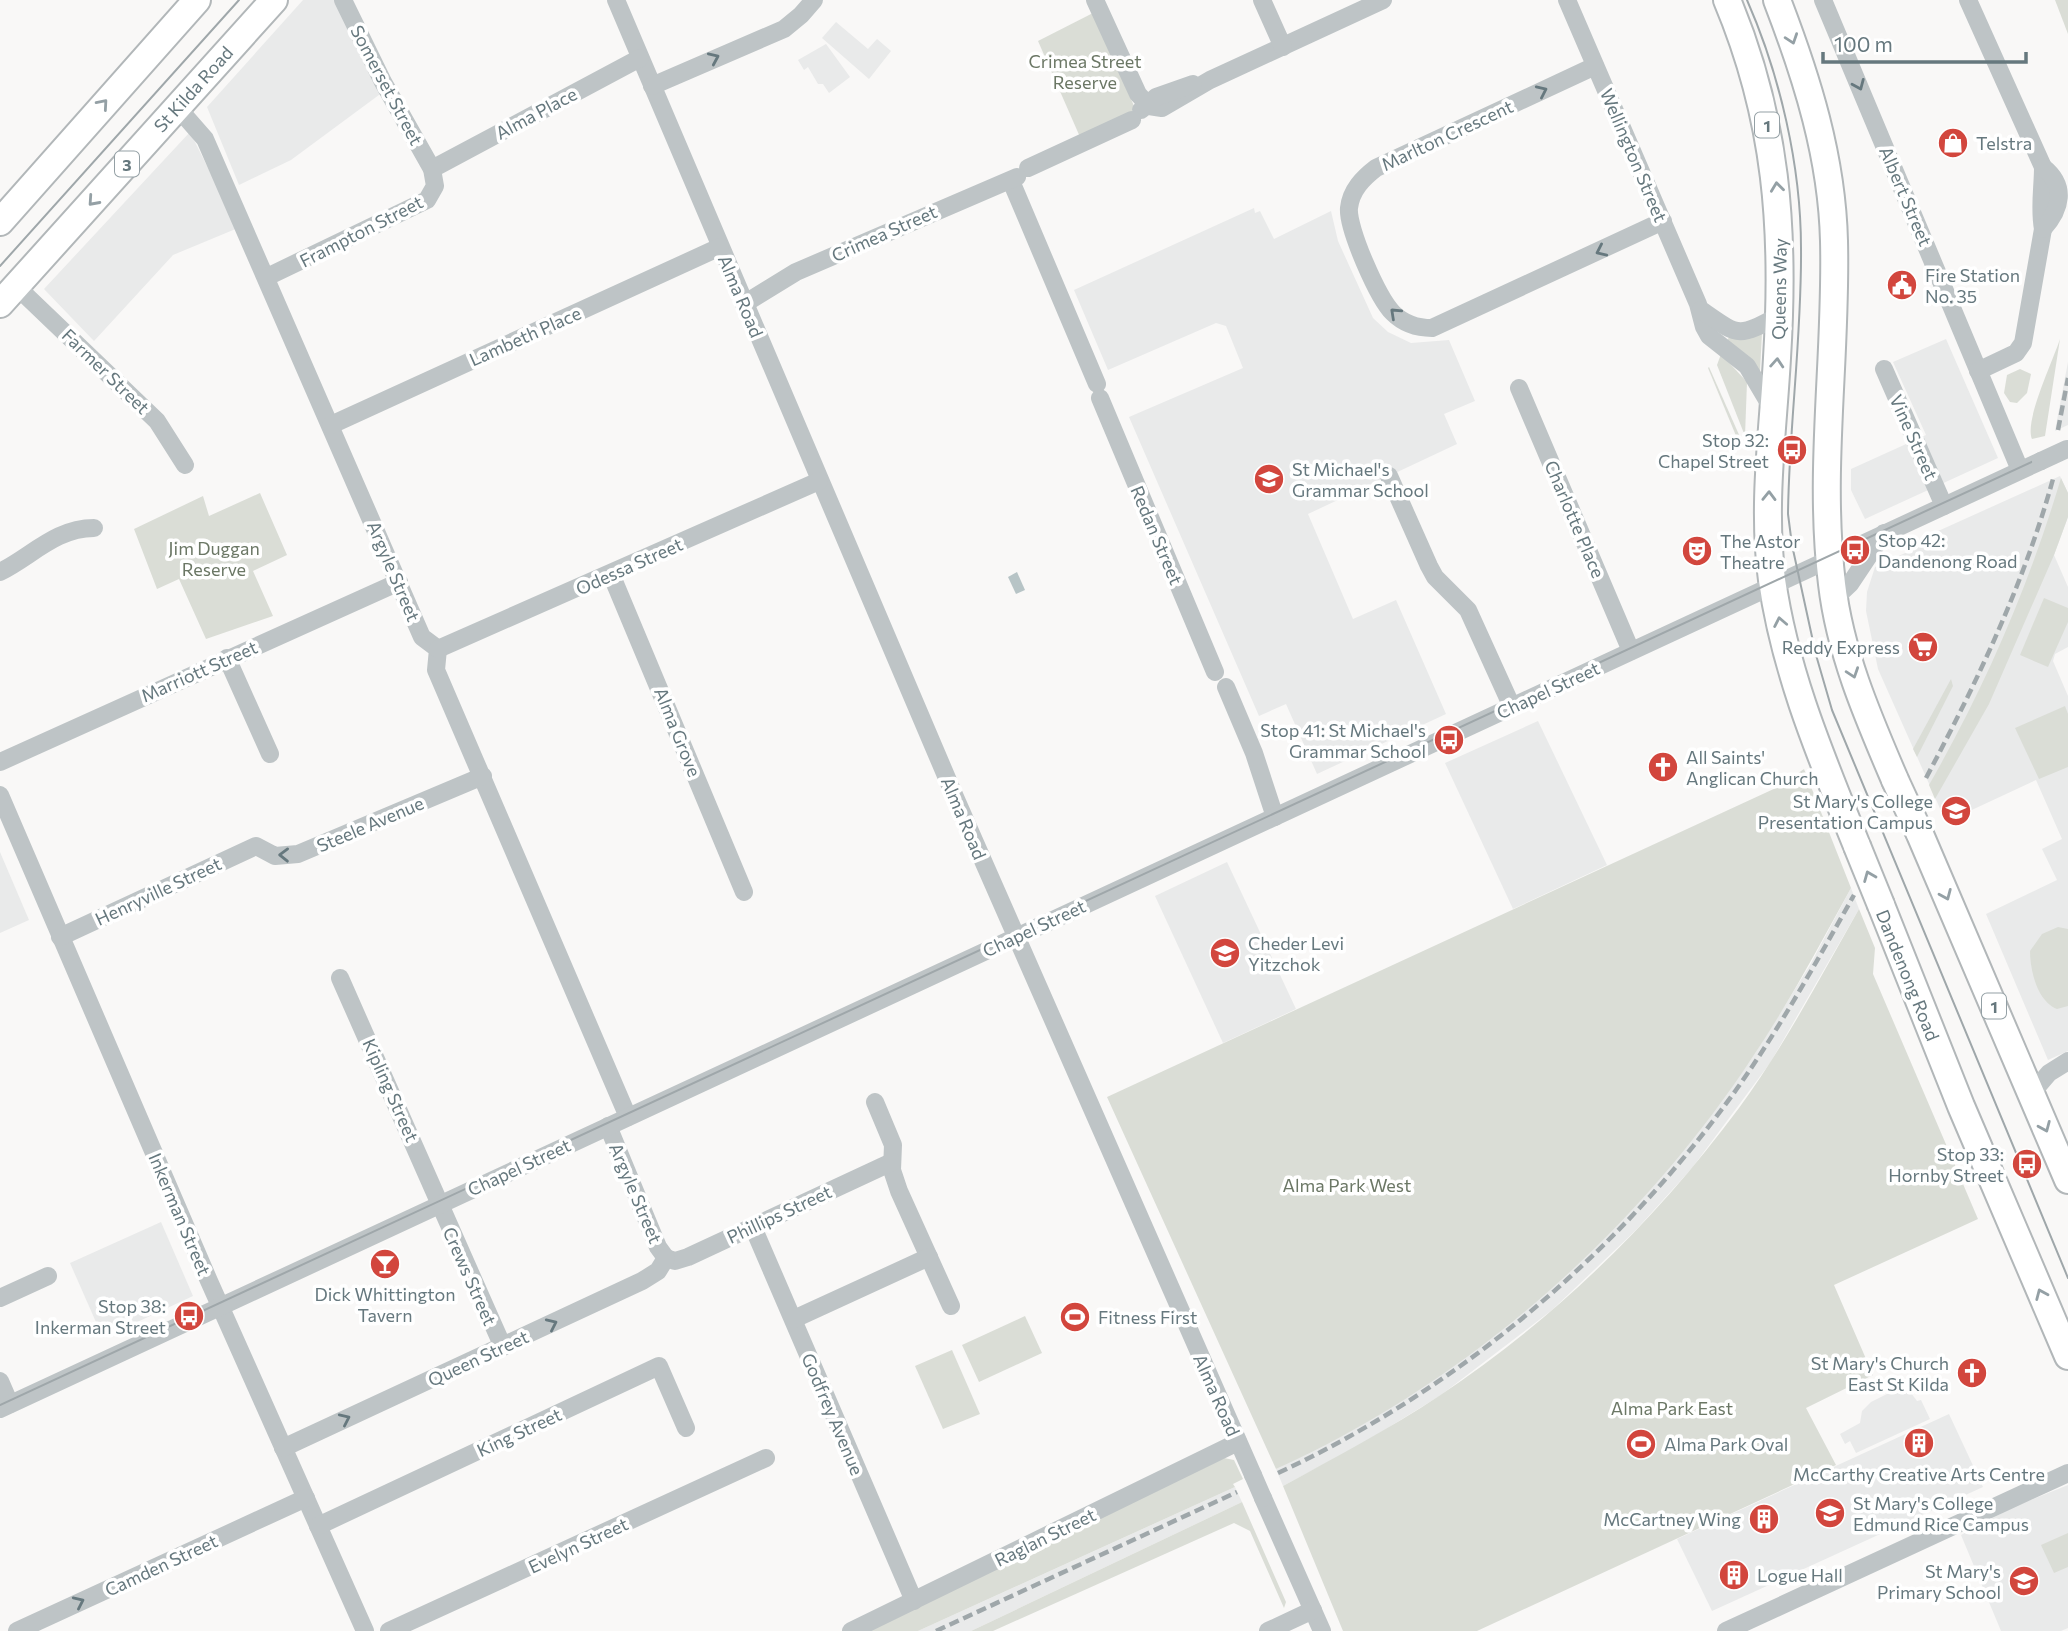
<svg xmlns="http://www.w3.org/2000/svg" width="2068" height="1631" viewBox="0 0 2068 1631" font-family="Commissioner,sans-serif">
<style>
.built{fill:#e9eaea}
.green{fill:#daddd6}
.water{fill:#b7c4c6}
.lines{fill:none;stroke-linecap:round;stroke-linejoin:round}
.highway-casing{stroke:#b2b7b9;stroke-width:30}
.minor{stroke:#bec4c6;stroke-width:18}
.highway{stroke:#fff;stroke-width:26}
.tram{stroke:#9fa7aa;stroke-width:2}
.rail{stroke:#9fa7aa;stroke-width:4.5;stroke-dasharray:10 5;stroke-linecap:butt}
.highway-bridge-casing{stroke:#b2b7b9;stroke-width:30;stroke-linecap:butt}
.minor-bridge{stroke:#bec4c6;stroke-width:18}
.highway-bridge{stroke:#fff;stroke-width:26}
.oneway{stroke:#94a0a5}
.oneway2{stroke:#66787e}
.labels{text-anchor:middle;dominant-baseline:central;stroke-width:7;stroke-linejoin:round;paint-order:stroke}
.shield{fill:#fff;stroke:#94a0a5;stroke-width:2}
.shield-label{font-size:16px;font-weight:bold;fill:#66787e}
.park-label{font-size:18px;fill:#6b7765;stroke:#fff}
.street-label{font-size:18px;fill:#66787e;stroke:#fff}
.poi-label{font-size:18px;fill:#66787e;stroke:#fff;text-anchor:start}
</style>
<rect width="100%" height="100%" fill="#f9f8f7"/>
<g class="built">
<path d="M 303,0 L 340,0 L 383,92 L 291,160 L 239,185 L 207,107 Z"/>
<path d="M 836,22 L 868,49 L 877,39 L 891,51 L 869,79 L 822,38 Z"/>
<path d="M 826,44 L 850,77 L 829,93 L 823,84 L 818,84 L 808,67 L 804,70 L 798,60 Z"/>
<path d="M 190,132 L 238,228 L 173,255 L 94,341 L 44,289 Z"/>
<path d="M 1254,208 L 1255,213 L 1260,211 L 1274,239 L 1331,211 L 1338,241 L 1373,318 L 1388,332 L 1411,343 L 1449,340 L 1475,401 L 1444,414 L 1457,444 L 1308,514 L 1353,619 L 1396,600 L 1446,714 L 1317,774 L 1286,704 L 1259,716 L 1129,417 L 1243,368 L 1226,326 L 1216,323 L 1108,370 L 1074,290 Z"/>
<path d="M 1946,339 L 1998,458 L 1865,519 L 1851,490 L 1851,469 L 1926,435 L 1893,362 Z"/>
<path d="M 2068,362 L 2068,425 L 2055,431 L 2060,404 Z"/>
<path d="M 2060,476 L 2068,493 L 2068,517 L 2054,555 L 2068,587 L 2068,647 L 2055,654 L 2053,661 L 2068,696 L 2068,1051 L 2048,1060 L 1986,914 L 2057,880 L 2042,849 L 2062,839 L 2036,780 L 1946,822 L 1878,669 L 1866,611 L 1867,592 L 1875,567 L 1918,547 L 1916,541 Z"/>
<path d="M 1538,721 L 1607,865 L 1513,909 L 1445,763 Z"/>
<path d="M 0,852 L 29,920 L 0,933 Z"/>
<path d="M 1227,862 L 1296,1009 L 1223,1043 L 1155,896 Z"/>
<path d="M 1851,888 L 1859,909 L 1770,1063 L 1692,1168 L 1635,1231 L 1552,1310 L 1441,1395 L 1360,1445 L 1283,1486 L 1276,1469 L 1356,1428 L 1472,1351 L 1568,1273 L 1618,1224 L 1708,1119 L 1752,1058 L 1810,965 Z"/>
<path d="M 161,1222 L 193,1296 L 103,1338 L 70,1263 Z"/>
<path d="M 1897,1389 L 1911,1393 L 1917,1401 L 1921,1400 L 1930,1419 L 1856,1453 L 1850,1441 L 1845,1444 L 1840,1434 L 1860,1423 L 1862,1411 L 1871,1402 Z"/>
<path d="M 1949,1414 L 1983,1487 L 1712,1611 L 1677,1539 Z"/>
<path d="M 2068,1485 L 2068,1628 L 2061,1631 L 2001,1631 L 1961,1535 L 2013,1507 Z"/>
<path d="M 1235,1487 L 1242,1502 L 971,1631 L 918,1631 Z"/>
</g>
<g class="green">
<path d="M 2055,0 L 2068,0 L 2068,34 Z"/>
<path d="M 1093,13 L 1134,106 L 1131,113 L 1080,137 L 1038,41 Z"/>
<path d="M 1762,333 L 1760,371 L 1725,345 L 1729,337 Z"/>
<path d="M 2060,339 L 2045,436 L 2032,439 C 2024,421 2053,361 2060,339 Z"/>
<path d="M 1721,354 L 1747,382 L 1745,436 L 1717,365 Z"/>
<path d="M 1709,367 L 1740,437 L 1739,443 L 1708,368 Z"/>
<path d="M 2020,369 L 2031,374 L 2027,393 L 2017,403 L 2010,402 L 2004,393 L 2007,375 Z"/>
<path d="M 2061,478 L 2068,493 L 2068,517 L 2054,555 L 1989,704 L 1935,799 L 1929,785 C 1985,687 2029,586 2061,478 Z"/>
<path d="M 260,493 L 287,555 L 253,571 L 273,616 L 206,639 L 179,579 L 157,589 L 134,529 L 203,496 L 209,516 Z"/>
<path d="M 2044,598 L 2068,608 L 2068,622 L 2048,667 L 2020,655 Z"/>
<path d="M 1951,679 L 1953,686 L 1917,757 L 1913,749 Z"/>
<path d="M 2065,706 L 2068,714 L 2068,767 L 2039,779 L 2015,728 Z"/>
<path d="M 1804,769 L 1851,888 C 1819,946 1789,1003 1752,1058 C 1637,1232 1467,1383 1276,1469 L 1107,1097 L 1778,787 Z"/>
<path d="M 1859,909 L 1875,948 L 1873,974 L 1978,1219 L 1834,1285 L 1873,1375 L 1806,1408 L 1836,1465 L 1477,1631 L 1343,1631 L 1283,1486 C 1336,1457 1389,1429 1439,1396 C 1555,1319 1656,1220 1739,1108 C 1785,1045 1821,976 1859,909 Z"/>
<path d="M 2058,927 L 2068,929 L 2068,1006 L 2057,1009 C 2037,1001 2030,970 2030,951 L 2042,934 Z"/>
<path d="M 1025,1316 L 1042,1353 L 979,1382 L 962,1345 Z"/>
<path d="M 952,1350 L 980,1414 L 943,1429 L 915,1366 Z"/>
<path d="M 1224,1458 L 1234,1460 L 1243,1479 L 1233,1484 L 1235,1487 L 918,1631 L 866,1631 Z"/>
<path d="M 1242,1502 L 1286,1602 L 1284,1608 L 1250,1531 L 1234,1523 L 993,1631 L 971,1631 Z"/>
<path d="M 2068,1533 L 2068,1567 L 2054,1573 L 2041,1545 Z"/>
</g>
<path class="water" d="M 1017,572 L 1025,590 L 1016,594 L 1008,577 Z"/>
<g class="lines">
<g class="highway-casing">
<g id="highway">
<path d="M 1727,0 C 1777,119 1785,230 1777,358 C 1773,431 1762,506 1772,580 C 1785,673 1822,759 1857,846"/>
<path d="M 1777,0 C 1807,78 1832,157 1834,241 C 1837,355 1818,470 1832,584 C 1840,653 1868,717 1895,780"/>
<path d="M 0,222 L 197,0"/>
<path d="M 0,304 L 274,0"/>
<path d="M 1919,832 L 2068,1180"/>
<path d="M 1881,905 L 1961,1106 L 2068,1356"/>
</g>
</g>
<g class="minor">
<path d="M 616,0 L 955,797 L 1253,1475"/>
<path d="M 1095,0 L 1138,94 L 1149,106 L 1162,108 L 1210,80 L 1383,0"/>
<path d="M 1262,0 L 1283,47"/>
<path d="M 1567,0 L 1698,304 L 1704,327 L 1709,336 L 1747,366 L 1773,410"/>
<path d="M 1823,0 L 2020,470"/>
<path d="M 1968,0 L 2043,167 C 2043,188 2039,208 2043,229 L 2023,343 L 2016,353 L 1978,371"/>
<path d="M 1595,66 L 1376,168 C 1363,178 1351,190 1349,208 C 1347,228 1378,298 1393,313 C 1404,324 1417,328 1432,328 L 1663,221"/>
<path d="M 652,86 L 784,29 L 801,15 L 814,0"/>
<path d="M 177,107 L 205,139 L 422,637 L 438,649 L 436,670 L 628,1117"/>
<path d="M 1141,110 L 1156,97 L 1193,84"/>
<path d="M 2043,167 C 2067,186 2061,209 2043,229"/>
<path d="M 1028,168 L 1132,120"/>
<path d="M 432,169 L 640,58"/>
<path d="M 1011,181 L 1097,384"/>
<path d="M 267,277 L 427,200 L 435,186 L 432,169 L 383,82 L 343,0"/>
<path d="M 16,286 L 157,421 L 185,465"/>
<path d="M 744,304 L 796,272 L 1017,177"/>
<path d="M 1701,310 C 1740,337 1737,338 1780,315"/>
<path d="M 1884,369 L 1944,506"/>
<path d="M 1519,388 L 1631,651"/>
<path d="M 1100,398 L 1215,672"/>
<path d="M 331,425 L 720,247"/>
<path d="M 1389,476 L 1429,566 L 1435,577 L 1468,610 L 1512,707"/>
<path d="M 0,572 C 32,556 56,528 94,528"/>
<path d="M 611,574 L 744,892"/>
<path d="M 1834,599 L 1850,584 L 1884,533"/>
<path d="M 438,649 L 819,481"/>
<path d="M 227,658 L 270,754"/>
<path d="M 1226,687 L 1254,753 L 1275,817"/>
<path d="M 0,762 L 399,582"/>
<path d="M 0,795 L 209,1281 L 365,1631"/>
<path d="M 60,937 L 256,846 L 275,856 L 298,854 L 483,776"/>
<path d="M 340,978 L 503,1347"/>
<path d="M 2031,1094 L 2049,1073 L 2068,1061"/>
<path d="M 875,1102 L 893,1145 L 892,1170 L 899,1191 L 951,1306"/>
<path d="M 608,1126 L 658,1247 L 666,1258"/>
<path d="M 753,1227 L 914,1601"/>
<path d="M 666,1258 L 675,1261 L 688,1257 L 892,1162"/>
<path d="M 0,1298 L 48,1276"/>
<path d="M 794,1319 L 929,1257"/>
<path d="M 0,1381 L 10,1404"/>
<path d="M 0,1409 L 2041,461"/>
<path d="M 283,1448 L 642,1281 L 658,1271 L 666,1258"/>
<path d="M 1263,1498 L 1322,1631"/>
<path d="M 318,1526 L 659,1366 L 686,1428"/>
<path d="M 17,1631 L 306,1498"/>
<path d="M 389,1631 L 766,1458"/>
<path d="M 851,1631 L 1238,1442"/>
<path d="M 1268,1631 L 1313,1610"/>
<path d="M 1726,1631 L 2068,1473"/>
</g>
<use href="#highway" class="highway"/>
<g class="tram">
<path d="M 1747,0 C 1780,75 1801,166 1801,248 C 1802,337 1789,426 1788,514 L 1792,545 L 1816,655 L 1832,710 L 2068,1278"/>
<path d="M 0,266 L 239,0"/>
<path d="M 0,1405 L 2068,445"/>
</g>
<g class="rail">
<path d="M 2058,430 L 2068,378"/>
<path d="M 1926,778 C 1977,682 2024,584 2053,479"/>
<path d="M 1278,1473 C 1460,1388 1619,1253 1736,1090 C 1780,1028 1817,961 1854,895"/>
<path d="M 936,1631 L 1237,1492"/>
</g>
<g class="highway-bridge-casing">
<g id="highway-bridge">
<path d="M 1895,780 L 1919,832"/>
<path d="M 1857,846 L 1881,905"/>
</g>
</g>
<g class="minor-bridge">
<path d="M 2041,461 L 2067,449"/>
<path d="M 1253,1475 L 1263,1498"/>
</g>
<use href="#highway-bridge" class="highway-bridge"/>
</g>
<defs><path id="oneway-chevron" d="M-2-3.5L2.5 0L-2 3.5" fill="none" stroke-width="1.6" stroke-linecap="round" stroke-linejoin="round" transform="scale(1.75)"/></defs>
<g class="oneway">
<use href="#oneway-chevron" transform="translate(1792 39) rotate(71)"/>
<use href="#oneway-chevron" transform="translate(103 104) rotate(-49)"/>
<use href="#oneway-chevron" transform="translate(1777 187) rotate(-97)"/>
<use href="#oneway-chevron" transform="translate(93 201) rotate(132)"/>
<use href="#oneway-chevron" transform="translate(1777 363) rotate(-86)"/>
<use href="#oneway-chevron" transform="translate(1769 496) rotate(-89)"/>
<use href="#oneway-chevron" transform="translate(1780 622) rotate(-101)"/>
<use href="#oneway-chevron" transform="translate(1853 673) rotate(71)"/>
<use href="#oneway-chevron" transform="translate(1869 876) rotate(-112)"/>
<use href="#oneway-chevron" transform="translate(1946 895) rotate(67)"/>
<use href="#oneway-chevron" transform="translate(2045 1127) rotate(67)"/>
<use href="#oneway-chevron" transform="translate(2041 1294) rotate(-113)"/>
</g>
<g class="oneway2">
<use href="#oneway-chevron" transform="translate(714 58) rotate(-24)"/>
<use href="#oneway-chevron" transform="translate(1859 85) rotate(67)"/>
<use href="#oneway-chevron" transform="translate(1542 91) rotate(-25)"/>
<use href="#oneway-chevron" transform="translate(1601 251) rotate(155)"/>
<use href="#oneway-chevron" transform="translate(1395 313) rotate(-137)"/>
<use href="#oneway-chevron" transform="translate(284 855) rotate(-179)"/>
<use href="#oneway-chevron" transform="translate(552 1324) rotate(-25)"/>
<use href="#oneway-chevron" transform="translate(345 1419) rotate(-25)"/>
<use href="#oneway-chevron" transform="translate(79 1602) rotate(-25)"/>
</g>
<defs>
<g id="shop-disc" transform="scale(1.575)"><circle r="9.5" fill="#d2463d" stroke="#fff"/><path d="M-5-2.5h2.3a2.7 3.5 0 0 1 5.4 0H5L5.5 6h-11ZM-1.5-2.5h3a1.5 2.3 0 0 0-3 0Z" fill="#fff"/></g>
<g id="civic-disc" transform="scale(1.575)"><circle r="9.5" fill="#d2463d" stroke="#fff"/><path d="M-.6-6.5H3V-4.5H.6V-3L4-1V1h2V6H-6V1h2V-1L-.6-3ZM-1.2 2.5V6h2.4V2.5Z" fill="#fff"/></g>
<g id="bus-disc" transform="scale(1.575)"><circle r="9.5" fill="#d2463d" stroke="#fff"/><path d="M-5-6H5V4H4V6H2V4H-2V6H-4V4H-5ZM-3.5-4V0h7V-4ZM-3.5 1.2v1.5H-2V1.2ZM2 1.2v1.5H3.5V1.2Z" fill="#fff"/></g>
<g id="school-disc" transform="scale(1.575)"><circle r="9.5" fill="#d2463d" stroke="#fff"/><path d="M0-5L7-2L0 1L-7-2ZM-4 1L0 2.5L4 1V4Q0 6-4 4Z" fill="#fff"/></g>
<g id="theatre-disc" transform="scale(1.575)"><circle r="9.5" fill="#d2463d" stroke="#fff"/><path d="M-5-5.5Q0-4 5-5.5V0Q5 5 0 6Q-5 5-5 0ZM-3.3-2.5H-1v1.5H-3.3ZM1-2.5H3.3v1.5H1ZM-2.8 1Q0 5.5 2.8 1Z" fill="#fff"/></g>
<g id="supermarket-disc" transform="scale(1.575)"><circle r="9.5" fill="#d2463d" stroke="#fff"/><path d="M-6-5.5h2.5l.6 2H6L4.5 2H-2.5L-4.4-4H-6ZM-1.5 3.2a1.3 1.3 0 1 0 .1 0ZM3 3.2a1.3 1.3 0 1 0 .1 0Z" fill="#fff"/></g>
<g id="church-disc" transform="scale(1.575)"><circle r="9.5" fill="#d2463d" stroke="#fff"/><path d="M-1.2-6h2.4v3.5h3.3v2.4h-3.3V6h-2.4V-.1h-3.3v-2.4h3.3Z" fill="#fff"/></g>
<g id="bar-disc" transform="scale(1.575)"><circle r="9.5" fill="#d2463d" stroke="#fff"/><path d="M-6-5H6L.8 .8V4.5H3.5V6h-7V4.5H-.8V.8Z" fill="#fff"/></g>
<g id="stadium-disc" transform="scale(1.575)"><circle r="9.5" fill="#d2463d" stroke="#fff"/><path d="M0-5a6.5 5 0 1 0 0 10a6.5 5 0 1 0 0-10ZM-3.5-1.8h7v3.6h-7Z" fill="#fff"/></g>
<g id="building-disc" transform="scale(1.575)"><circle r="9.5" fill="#d2463d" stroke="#fff"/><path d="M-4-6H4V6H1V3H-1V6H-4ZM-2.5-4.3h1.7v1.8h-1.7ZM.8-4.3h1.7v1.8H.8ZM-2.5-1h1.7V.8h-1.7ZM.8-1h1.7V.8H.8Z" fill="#fff"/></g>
</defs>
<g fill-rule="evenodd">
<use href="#shop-disc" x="1953" y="143"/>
<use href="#civic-disc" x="1902" y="285"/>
<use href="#bus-disc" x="1792" y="450"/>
<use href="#school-disc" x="1269" y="479"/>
<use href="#bus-disc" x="1855" y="550"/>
<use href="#theatre-disc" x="1697" y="551"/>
<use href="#supermarket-disc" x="1923" y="647"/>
<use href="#bus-disc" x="1449" y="740"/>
<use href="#church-disc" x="1663" y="767"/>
<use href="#school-disc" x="1956" y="811"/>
<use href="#school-disc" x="1225" y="953"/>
<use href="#bus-disc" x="2027" y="1164"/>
<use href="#bar-disc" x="385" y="1264"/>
<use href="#bus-disc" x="189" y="1316"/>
<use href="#stadium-disc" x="1075" y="1317"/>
<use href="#church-disc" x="1972" y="1373"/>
<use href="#building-disc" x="1919" y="1443"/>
<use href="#stadium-disc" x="1641" y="1444"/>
<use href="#school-disc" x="1830" y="1513"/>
<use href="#building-disc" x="1764" y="1519"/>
<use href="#building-disc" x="1734" y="1575"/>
<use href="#school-disc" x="2024" y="1581"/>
</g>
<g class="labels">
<g class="shield">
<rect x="1755" y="112.5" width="24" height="25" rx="5"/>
<rect x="115" y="151.5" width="24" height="25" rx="5"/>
<rect x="1982" y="993.5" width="24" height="25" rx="5"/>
</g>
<g class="shield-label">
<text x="1767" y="125">1</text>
<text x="127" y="164">3</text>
<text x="1994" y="1006">1</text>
</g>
<g class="park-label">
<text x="1085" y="61">Crimea Street<tspan x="1085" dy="21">Reserve</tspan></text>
<text x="214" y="548">Jim Duggan<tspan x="214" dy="21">Reserve</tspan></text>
<text x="1347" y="1185">Alma Park West</text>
<text x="1672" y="1408">Alma Park East</text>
</g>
<g class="street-label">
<text transform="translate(387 85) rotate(62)">Somerset Street</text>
<text transform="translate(193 89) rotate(-48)">St Kilda Road</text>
<text transform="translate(536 113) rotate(-28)">Alma Place</text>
<text transform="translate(1447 135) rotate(-25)">Marlton Crescent</text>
<text transform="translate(1634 155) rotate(67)">Wellington Street</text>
<text transform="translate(1906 196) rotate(67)">Albert Street</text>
<text transform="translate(361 231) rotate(-27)">Frampton Street</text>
<text transform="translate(884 233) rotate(-24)">Crimea Street</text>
<text transform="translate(1779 289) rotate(-89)">Queens Way</text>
<text transform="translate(741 296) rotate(67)">Alma Road</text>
<text transform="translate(525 336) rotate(-24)">Lambeth Place</text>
<text transform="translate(106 371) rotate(44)">Farmer Street</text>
<text transform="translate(1914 437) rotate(66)">Vine Street</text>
<text transform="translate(1575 519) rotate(67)">Charlotte Place</text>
<text transform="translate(1157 535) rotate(67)">Redan Street</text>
<text transform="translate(629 566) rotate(-24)">Odessa Street</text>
<text transform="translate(394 571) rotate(67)">Argyle Street</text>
<text transform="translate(199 671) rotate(-24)">Marriott Street</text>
<text transform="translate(1548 690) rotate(-25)">Chapel Street</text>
<text transform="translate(678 732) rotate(68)">Alma Grove</text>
<text transform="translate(964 818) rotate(67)">Alma Road</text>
<text transform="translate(370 824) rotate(-23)">Steele Avenue</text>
<text transform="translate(158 891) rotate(-25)">Henryville Street</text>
<text transform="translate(1034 928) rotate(-25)">Chapel Street</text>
<text transform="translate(1908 975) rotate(68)">Dandenong Road</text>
<text transform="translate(391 1090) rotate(66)">Kipling Street</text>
<text transform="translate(519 1167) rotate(-25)">Chapel Street</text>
<text transform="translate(636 1193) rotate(67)">Argyle Street</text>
<text transform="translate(180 1214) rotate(67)">Inkerman Street</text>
<text transform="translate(779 1214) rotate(-25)">Phillips Street</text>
<text transform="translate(470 1276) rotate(66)">Crews Street</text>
<text transform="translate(478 1358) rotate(-25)">Queen Street</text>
<text transform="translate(1217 1395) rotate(66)">Alma Road</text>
<text transform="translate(833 1414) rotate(67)">Godfrey Avenue</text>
<text transform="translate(519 1432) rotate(-25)">King Street</text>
<text transform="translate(1045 1537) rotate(-26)">Raglan Street</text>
<text transform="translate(578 1545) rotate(-25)">Evelyn Street</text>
<text transform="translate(161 1565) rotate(-25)">Camden Street</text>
</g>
<g class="poi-label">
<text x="1976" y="143">Telstra</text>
<text x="1925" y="275">Fire Station<tspan x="1925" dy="21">No. 35</tspan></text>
<text x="1769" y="440" text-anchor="end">Stop 32:<tspan x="1769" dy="21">Chapel Street</tspan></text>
<text x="1292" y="469">St Michael's<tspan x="1292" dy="21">Grammar School</tspan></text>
<text x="1878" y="540">Stop 42:<tspan x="1878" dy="21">Dandenong Road</tspan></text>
<text x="1720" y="541">The Astor<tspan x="1720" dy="21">Theatre</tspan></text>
<text x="1900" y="647" text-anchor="end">Reddy Express</text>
<text x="1426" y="730" text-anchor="end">Stop 41: St Michael's<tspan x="1426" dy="21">Grammar School</tspan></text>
<text x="1686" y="757">All Saints'<tspan x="1686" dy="21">Anglican Church</tspan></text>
<text x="1933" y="801" text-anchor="end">St Mary's College<tspan x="1933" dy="21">Presentation Campus</tspan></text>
<text x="1248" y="943">Cheder Levi<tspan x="1248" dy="21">Yitzchok</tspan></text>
<text x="2004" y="1154" text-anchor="end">Stop 33:<tspan x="2004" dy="21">Hornby Street</tspan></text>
<text x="385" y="1294" text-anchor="middle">Dick Whittington<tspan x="385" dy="21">Tavern</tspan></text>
<text x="166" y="1306" text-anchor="end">Stop 38:<tspan x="166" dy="21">Inkerman Street</tspan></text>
<text x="1098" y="1317">Fitness First</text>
<text x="1949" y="1363" text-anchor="end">St Mary's Church<tspan x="1949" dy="21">East St Kilda</tspan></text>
<text x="1664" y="1444">Alma Park Oval</text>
<text x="1919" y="1474" text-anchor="middle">McCarthy Creative Arts Centre</text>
<text x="1853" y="1503">St Mary's College<tspan x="1853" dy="21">Edmund Rice Campus</tspan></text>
<text x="1741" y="1519" text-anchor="end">McCartney Wing</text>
<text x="2001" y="1571" text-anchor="end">St Mary's<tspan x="2001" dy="21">Primary School</tspan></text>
<text x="1757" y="1575">Logue Hall</text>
</g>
</g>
<path d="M1823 52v10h203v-10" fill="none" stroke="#66787e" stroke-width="3.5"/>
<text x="1834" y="52" font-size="21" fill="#66787e" stroke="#ffffff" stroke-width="5" paint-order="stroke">100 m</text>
</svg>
